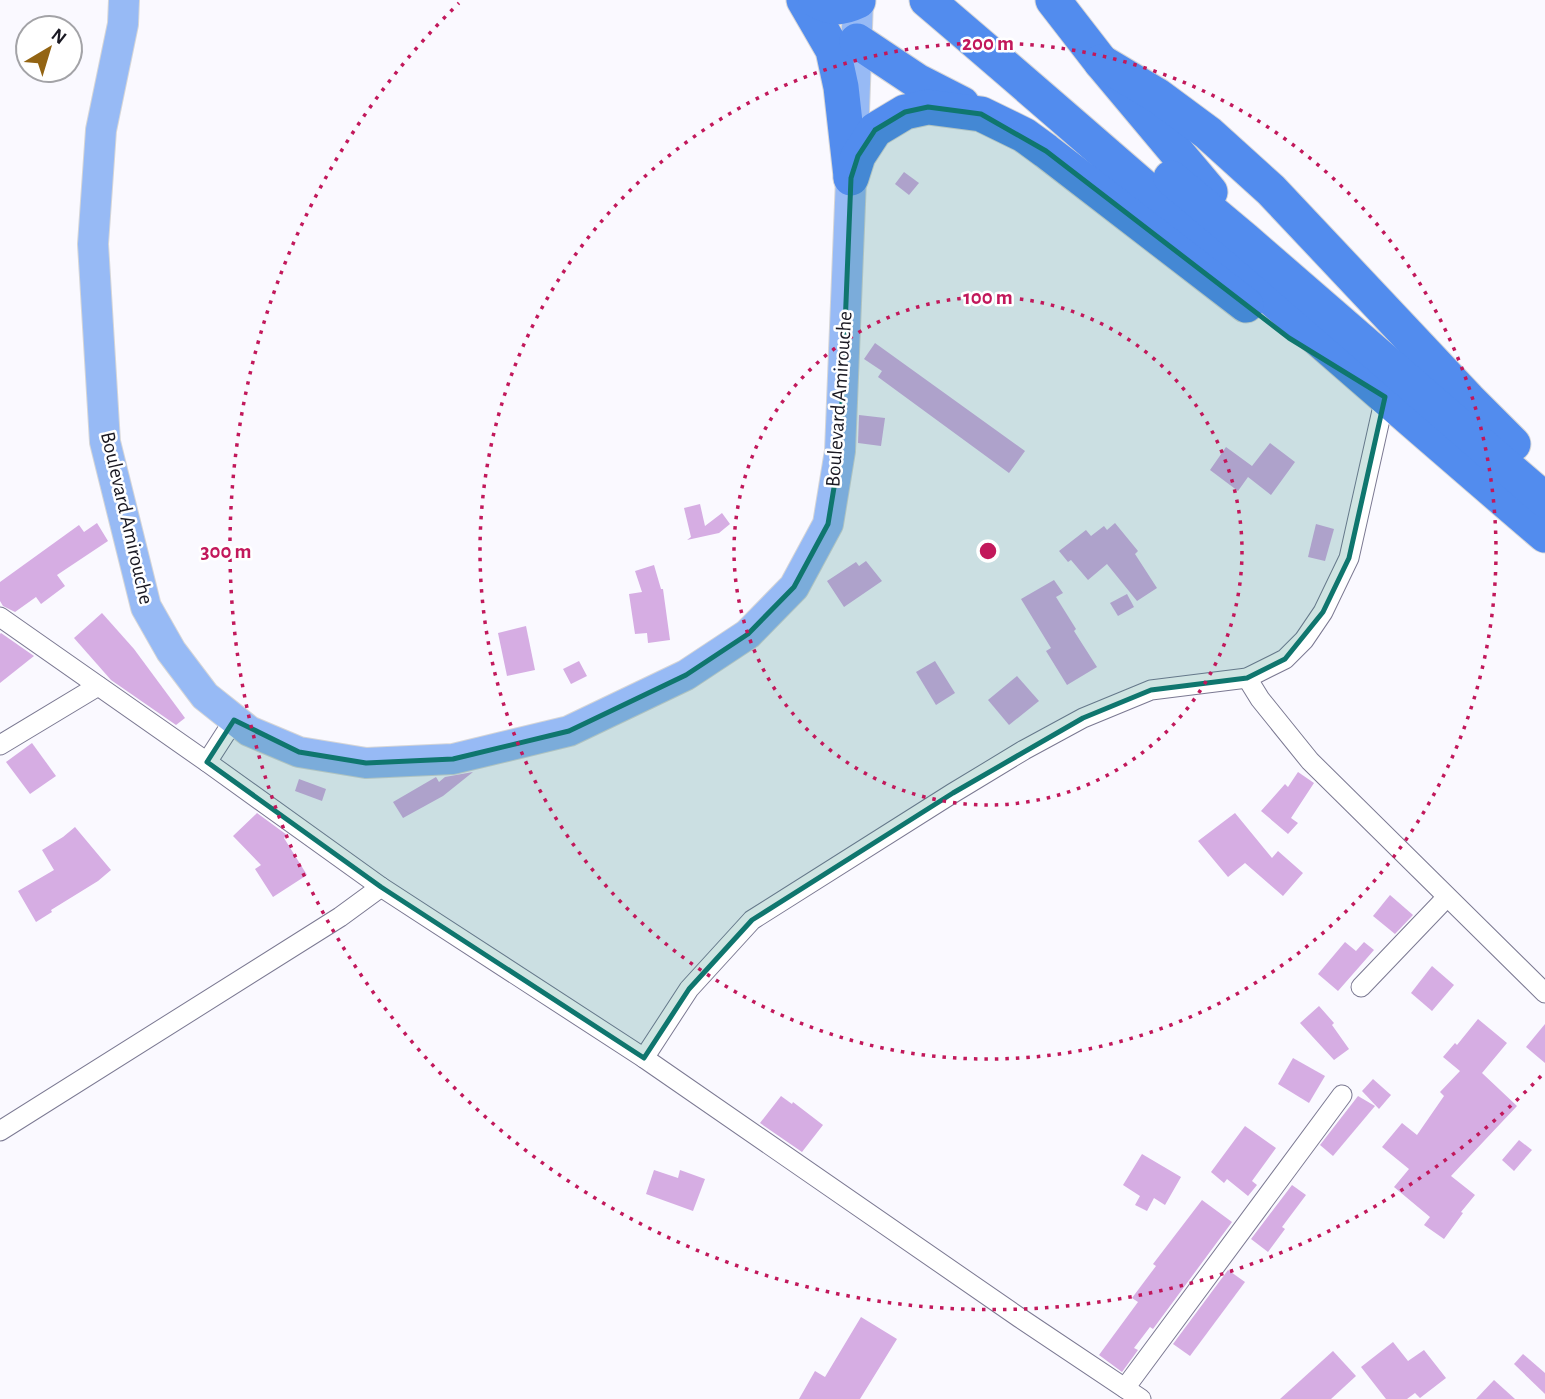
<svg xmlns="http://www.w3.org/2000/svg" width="1545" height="1399" viewBox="0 0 1545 1399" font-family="'Alegreya Sans',sans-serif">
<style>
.building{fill:#d6ade3}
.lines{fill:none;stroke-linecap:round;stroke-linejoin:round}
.street-casing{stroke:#7b7992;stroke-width:21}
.primary-casing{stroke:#d6d6d7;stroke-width:32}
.highway-casing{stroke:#d6d6d7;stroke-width:37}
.street{stroke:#fff;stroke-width:19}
.primary{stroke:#97baf5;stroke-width:30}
.highway{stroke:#528cee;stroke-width:35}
.marked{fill:#0f766e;fill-opacity:0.2;stroke:#0f766e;stroke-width:5;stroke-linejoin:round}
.ring{fill:none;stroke:#c2185b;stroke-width:3.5;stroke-dasharray:3.5 7}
.labels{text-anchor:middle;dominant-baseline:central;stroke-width:5;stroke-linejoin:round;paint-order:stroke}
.street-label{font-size:21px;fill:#1a1923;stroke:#fff}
.centre{fill:#c2185b;stroke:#fff;stroke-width:3.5}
.ring-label{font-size:21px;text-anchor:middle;font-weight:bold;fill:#c2185b;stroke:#fff;stroke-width:5;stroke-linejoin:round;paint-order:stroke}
</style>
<rect width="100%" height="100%" fill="#faf9ff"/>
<g class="building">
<path d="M 904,172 L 919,183 L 909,195 L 895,184 Z"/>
<path d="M 875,343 L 1025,451 L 1009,473 L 878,377 L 882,371 L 864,359 Z"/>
<path d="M 859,415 L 885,418 L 881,446 L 858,443 Z"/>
<path d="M 1270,443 L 1295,462 L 1271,495 L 1248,477 L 1238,491 L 1210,470 L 1226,447 L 1252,466 Z"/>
<path d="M 700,504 L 705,526 L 722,513 L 730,524 L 719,533 L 687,540 L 691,537 L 684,508 Z"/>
<path d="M 97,523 L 108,541 L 57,575 L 65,586 L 41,604 L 36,597 L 15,612 L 3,606 L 0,601 L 0,582 L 79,525 L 84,532 Z"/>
<path d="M 1115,523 L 1138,551 L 1135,554 L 1157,588 L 1137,601 L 1107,564 L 1088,580 L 1071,560 L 1068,562 L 1059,551 L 1086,530 L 1091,536 L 1104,526 L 1107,530 Z"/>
<path d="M 1316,524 L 1334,529 L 1325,561 L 1308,557 Z"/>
<path d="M 866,561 L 882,581 L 844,607 L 827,581 L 856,562 L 859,566 Z"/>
<path d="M 654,565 L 661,589 L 663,589 L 670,640 L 648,643 L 647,633 L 635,634 L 629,594 L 642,592 L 635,571 Z"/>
<path d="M 1054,580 L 1063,593 L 1056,597 L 1076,629 L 1074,631 L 1097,667 L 1067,685 L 1046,651 L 1051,648 L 1021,599 Z"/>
<path d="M 1127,594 L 1134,607 L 1118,616 L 1110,603 Z"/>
<path d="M 102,613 L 134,649 L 185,718 L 176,725 L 111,680 L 74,638 Z"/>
<path d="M 526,626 L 535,670 L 507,676 L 498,633 Z"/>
<path d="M 1,633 L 34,656 L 0,683 L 0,634 Z"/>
<path d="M 579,661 L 587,676 L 571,684 L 563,669 Z"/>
<path d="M 935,661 L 955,693 L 936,705 L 916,672 Z"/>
<path d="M 1017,676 L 1039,701 L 1009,725 L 988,700 Z"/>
<path d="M 32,743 L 56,776 L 30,794 L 6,762 Z"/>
<path d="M 473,772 L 443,796 L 403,818 L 393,802 L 436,777 L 439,782 L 445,777 Z"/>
<path d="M 1298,772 L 1314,783 L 1291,818 L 1298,823 L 1288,834 L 1261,811 L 1285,784 L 1288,787 Z"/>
<path d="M 299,779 L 326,789 L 322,801 L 295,791 Z"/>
<path d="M 257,813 L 287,835 L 284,838 L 307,875 L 273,897 L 255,869 L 261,865 L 233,836 Z"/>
<path d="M 1235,813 L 1272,858 L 1278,851 L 1303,873 L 1283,896 L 1245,863 L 1228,877 L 1198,841 Z"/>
<path d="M 75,827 L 111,870 L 98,881 L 51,910 L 52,912 L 36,922 L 18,891 L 54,870 L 42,850 L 63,837 Z"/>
<path d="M 1390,895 L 1413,915 L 1395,934 L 1373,916 Z"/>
<path d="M 1345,942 L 1356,951 L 1364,942 L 1374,950 L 1338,991 L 1318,974 Z"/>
<path d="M 1432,966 L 1454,985 L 1432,1011 L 1411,993 Z"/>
<path d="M 1319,1006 L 1334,1023 L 1332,1025 L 1349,1049 L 1334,1060 L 1300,1023 Z"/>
<path d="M 1478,1019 L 1507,1043 L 1482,1073 L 1517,1106 L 1451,1176 L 1475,1195 L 1461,1212 L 1463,1213 L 1444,1239 L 1424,1225 L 1430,1217 L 1394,1187 L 1409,1169 L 1382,1147 L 1402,1123 L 1417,1135 L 1444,1096 L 1440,1092 L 1460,1071 L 1443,1057 L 1455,1043 L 1457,1045 Z"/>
<path d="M 1545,1024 L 1545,1063 L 1526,1047 Z"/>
<path d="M 1293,1058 L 1325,1076 L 1309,1103 L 1278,1084 Z"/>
<path d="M 1373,1079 L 1391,1095 L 1379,1109 L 1362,1091 Z"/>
<path d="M 781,1096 L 792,1104 L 793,1102 L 823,1125 L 802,1152 L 760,1123 Z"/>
<path d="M 1358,1096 L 1375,1106 L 1333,1156 L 1320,1145 Z"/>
<path d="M 1245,1126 L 1276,1148 L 1252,1181 L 1257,1185 L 1248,1196 L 1227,1179 L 1224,1183 L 1211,1172 Z"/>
<path d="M 1519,1140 L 1532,1150 L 1514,1171 L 1502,1160 Z"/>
<path d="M 1142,1154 L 1181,1177 L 1165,1205 L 1154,1198 L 1147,1211 L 1135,1205 L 1140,1196 L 1123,1185 Z"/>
<path d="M 654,1170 L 678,1178 L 680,1170 L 705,1179 L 693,1211 L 646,1194 Z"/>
<path d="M 1292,1185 L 1306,1195 L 1282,1227 L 1285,1229 L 1268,1252 L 1251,1239 Z"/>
<path d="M 1202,1200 L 1232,1222 L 1153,1329 L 1150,1327 L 1134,1348 L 1138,1350 L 1122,1372 L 1099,1355 L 1138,1302 L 1132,1298 L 1156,1266 L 1153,1264 Z"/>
<path d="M 1228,1270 L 1245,1282 L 1190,1356 L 1173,1344 Z"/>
<path d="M 861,1317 L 897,1339 L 860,1399 L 799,1399 L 815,1371 L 825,1377 Z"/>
<path d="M 1393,1342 L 1408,1361 L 1424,1350 L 1446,1378 L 1420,1398 L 1415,1393 L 1407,1399 L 1386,1399 L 1361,1367 Z"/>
<path d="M 1333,1351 L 1356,1376 L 1331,1399 L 1280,1399 Z"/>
<path d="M 1523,1354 L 1545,1373 L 1545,1394 L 1514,1364 Z"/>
<path d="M 1494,1380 L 1515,1399 L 1476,1399 Z"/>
</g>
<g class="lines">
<g class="street-casing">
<g id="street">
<path d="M 0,617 L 207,762 L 381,887 L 644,1058 L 1020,1318 L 1141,1399"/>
<path d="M 1247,678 L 1260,699 L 1310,761 L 1545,993"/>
<path d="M 0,745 L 98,686"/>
<path d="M 207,762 L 234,720"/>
<path d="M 1361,987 L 1447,897"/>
<path d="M 644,1058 L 689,989 L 752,920 L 953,793 L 1024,750 L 1083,718 L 1151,690 L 1247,678 L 1285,659 L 1304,640 L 1323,612 L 1349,558 L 1385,397"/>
<path d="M 0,1131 L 340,917 L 381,887"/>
<path d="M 1125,1388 L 1342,1095"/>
</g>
</g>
<g class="primary-casing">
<g id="primary">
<path d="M 124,0 L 123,24 L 101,130 L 93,244 L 105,442 L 146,607 L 171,651 L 205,696 L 249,731 L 299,752 L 366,763 L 453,759 L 569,731 L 686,675 L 748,634 L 794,587 L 828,524 L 840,451 L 852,154"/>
<path d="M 854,112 L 858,0"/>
</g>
</g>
<g class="highway-casing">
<g id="highway">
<path d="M 804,0 L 833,50 L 841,87 L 851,176"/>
<path d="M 816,0 C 832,9 841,9 858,1"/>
<path d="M 927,0 C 1135,177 1338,358 1545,535"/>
<path d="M 1053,0 L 1101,62 L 1210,192"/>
<path d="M 857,41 L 917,81 L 962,104"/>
<path d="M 1101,62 L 1158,96 L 1208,133 L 1271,190 L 1468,399 L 1513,444"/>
<path d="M 851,178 L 858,156 L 875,130 L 905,112 L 928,107 L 981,114 L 1024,135 L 1046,151 L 1246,305"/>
<path d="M 1171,178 L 1245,240 L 1545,500"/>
</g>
</g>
<use href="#street" class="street"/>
<use href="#primary" class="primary"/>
<use href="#highway" class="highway"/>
</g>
<path class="marked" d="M 928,107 L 981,114 L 1046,151 L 1289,338 L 1385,397 L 1349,558 L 1323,612 L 1285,659 L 1247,678 L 1151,690 L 1083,718 L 953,793 L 752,920 L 689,989 L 644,1058 L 381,887 L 207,762 L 234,720 L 299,752 L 366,763 L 453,759 L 569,731 L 686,675 L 748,634 L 794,587 L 828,524 L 840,451 L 851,178 L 858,156 L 875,130 L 905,112 Z"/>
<g class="ring">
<circle cx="988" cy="551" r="254"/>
<circle cx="988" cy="551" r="508"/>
<path d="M1541 1076A762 762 0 1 1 459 3"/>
</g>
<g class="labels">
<g class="street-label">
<text transform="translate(839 399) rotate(-86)">Boulevard Amirouche</text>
<text transform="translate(127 518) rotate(77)">Boulevard Amirouche</text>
</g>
</g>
<circle cx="988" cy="551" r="10" class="centre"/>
<g class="ring-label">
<text x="988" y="50">200 m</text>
<text x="988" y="304">100 m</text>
<text x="226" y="558">300 m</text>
</g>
<g transform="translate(49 49) rotate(38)"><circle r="33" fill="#ffffff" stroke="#a3a3a7" stroke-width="2"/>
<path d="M0-5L12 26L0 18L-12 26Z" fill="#936413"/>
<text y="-10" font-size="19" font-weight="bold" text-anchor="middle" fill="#1a1923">N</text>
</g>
</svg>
